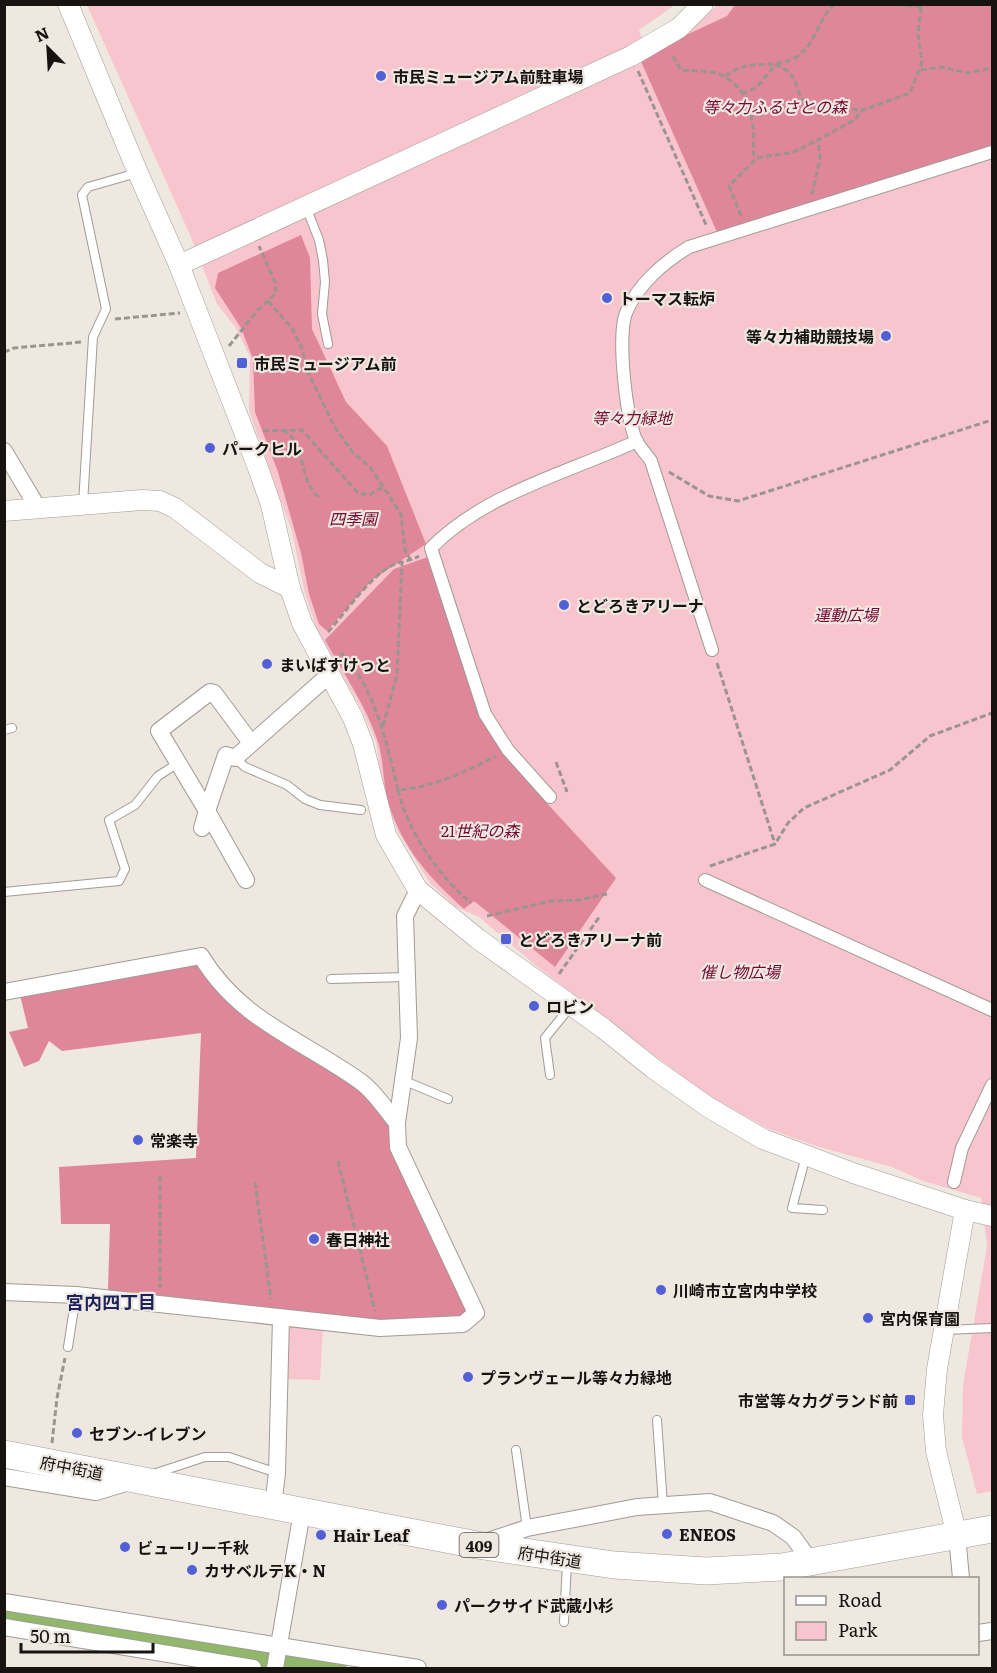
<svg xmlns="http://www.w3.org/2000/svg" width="997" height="1673" viewBox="0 0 997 1673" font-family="Literata,'Noto Sans JP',serif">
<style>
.green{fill:#f8c5ce}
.forest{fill:#df8699}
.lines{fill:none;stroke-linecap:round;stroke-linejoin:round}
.river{stroke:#91b76a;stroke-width:32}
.service-casing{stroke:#a19b94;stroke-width:10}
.pedestrian-casing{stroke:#a19b94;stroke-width:14}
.minor-casing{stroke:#a19b94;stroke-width:18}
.tertiary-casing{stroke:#a19b94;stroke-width:21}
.trunk-casing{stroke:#a19b94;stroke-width:28}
.path{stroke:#9a9590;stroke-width:3;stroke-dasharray:6 3;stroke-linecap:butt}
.service{stroke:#fff;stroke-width:8}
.pedestrian{stroke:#fff;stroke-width:12}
.minor{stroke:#fff;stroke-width:16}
.tertiary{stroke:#fff;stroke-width:20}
.trunk{stroke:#fff;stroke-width:27}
.poi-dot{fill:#5260d6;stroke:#eee8e1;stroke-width:2}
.labels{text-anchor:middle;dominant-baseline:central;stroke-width:4.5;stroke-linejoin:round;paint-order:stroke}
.shield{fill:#eee8e1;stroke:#57534f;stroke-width:1.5}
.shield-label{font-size:15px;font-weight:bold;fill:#161311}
.poi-label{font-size:16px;font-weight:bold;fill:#161311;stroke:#eee8e1;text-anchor:start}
.park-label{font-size:16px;font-style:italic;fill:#750633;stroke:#eee8e1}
.street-label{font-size:16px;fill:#161311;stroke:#eee8e1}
.neighbourhood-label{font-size:18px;font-weight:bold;fill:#1c225b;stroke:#eee8e1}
</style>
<rect width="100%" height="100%" fill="#eee8e1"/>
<g class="green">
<path d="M 87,5 L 671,5 L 672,7 L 639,30 L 649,58 L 687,35 L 717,5 L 992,5 L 992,1491 L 977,1494 L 962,1437 L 963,1385 L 987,1246 L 981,1198 L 923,1181 L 892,1167 L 819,1147 L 769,1129 L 707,1095 L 535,965 L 479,917 L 456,907 L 430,883 L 398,832 L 384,794 L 376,742 L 361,708 L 317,630 L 305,594 L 292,532 L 249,411 L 250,357 L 236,328 L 217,304 L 190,235 Z"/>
<path d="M 285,1324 L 323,1328 L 320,1380 L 284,1379 Z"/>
</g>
<g class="forest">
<path d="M 735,5 L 992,5 L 992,146 L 717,232 L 639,57 L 727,16 Z"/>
<path d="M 301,235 L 310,258 L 312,329 L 346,402 L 387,446 L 426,544 L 372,580 L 327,631 L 319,624 L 309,594 L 301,553 L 278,472 L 255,412 L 253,359 L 241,328 L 215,288 L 218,273 Z"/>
<path d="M 428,557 L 503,750 L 543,799 L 616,878 L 555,967 L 474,901 L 464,909 C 428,877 397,842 386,793 C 383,776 383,758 378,742 C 367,707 343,673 325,640 L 394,569 Z"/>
<path d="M 199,963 L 215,989 L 237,1010 L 360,1087 L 391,1127 L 389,1144 L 468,1310 L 459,1318 L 384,1322 L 108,1290 L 110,1224 L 61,1224 L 59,1167 L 196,1158 L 201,1033 L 62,1051 L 49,1041 L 39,1061 L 24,1067 L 9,1032 L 28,1028 L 20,995 Z"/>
</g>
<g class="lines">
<path class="river" d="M 4,1615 L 331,1668"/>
<g class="service-casing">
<g id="service">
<path d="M 306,207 L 319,240 L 323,260 L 325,282 L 322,314 L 328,344"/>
<path d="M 83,504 L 93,337 L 106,309 L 82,195 L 88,187 L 137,173"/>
<path d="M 4,730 L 12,728"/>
<path d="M 235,758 L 245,767 L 287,785 L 305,799 L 320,805 L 361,810"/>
<path d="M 4,892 L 119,881 L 125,869 L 109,820 L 135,805 L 158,776 L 180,762"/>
<path d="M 331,979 L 407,977"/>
<path d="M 550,1075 L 545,1038 L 571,1006"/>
<path d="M 405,1081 L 448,1099"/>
<path d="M 806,1156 L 792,1208 L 823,1210"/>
<path d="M 945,1330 L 992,1328"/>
<path d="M 68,1347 L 76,1295"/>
<path d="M 657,1420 L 663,1505"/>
<path d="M 516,1450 L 527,1528"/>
<path d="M 153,1474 L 205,1457 L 229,1457 L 277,1473"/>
<path d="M 564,1622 L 567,1562"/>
</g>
</g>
<g class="pedestrian-casing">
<g id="pedestrian">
<path d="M 712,650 L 651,461 C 647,455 641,449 637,442 C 626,421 617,335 626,313 C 637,285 664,262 689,247 L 992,152"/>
<path d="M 550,797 L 508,750 L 485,714 L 431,548 C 485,493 568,473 637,441"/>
<path d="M 705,880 L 992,1010"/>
<path d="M 954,1182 L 962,1148 L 992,1085"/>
</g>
</g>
<g class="minor-casing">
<g id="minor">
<path d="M 4,451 L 38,508"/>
<path d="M 251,743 L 214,693 L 210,692 L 159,731 L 207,811 L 226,755 L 235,758 L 329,675"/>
<path d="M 202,828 L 207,811 L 246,880"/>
<path d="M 4,992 L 201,956 C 240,1021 303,1040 361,1082 C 375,1092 386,1110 397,1123"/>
<path d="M 4,1292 L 76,1295 L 380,1328 L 463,1324 L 476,1313 L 398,1147 L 397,1123 L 409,1038 L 405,916 L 418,890"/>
<path d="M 4,1477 L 96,1492 L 129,1482"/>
<path d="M 273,1506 L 277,1473 L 281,1318"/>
<path d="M 957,1536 L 961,1578"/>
<path d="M 482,1543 L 527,1528 L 637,1507 L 710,1502 L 773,1523 L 793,1537 L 812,1563"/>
<path d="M 4,1602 L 418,1668"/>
<path d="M 4,1627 L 253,1668"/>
<path d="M 978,1633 L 992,1631"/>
<path d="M 275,1668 L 302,1512"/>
</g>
</g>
<g class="tertiary-casing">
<g id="tertiary">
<path d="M 68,4 L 138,173 L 179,265 L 258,468 L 271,505 L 290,588 L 302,623 L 353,718 L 363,744 L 386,835 L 418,890 L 478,939 L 603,1028 L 654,1069 L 708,1107 L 763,1139 L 853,1173 L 965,1210 L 992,1216"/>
<path d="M 179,265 L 631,56 L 679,28 L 703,4"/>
<path d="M 4,511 L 142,500 L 160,501 L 175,508 L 260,573 L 290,588"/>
<path d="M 957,1536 L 936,1451 L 933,1415 L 937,1369 L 965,1210"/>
</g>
</g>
<g class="trunk-casing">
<path id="trunk" d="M 4,1454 L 477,1545 L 614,1565 L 706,1571 L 782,1567 L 992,1529"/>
</g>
<g class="path">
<path d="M 898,4 L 921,7 L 927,4"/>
<path d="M 673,56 L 681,70 C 694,71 712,70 723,76 C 752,90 755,126 753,153 L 757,158"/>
<path d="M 921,70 L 941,67 L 968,73 L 992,68"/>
<path d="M 638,71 L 707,227"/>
<path d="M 725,76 C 752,56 769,72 796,57 C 817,44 817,19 835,4"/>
<path d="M 742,94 L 757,87 L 775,65 C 803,74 791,90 808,106 L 863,110"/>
<path d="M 812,195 L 820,158 L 818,140 L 854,120 L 863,110 L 910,93 L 922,62 L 918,35 L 921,7"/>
<path d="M 741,216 L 729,186 L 757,158 L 794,152 L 818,140"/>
<path d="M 268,301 L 292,328 L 302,348 L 307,370 L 334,426 L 353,453 L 370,467 L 401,514 L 405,550 L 411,561"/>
<path d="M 115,319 L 180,313"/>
<path d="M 229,346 L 257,311 L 276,293 L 275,282 L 259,246"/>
<path d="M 4,352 L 14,348 L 82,342"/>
<path d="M 283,430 C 308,443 297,480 319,497"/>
<path d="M 263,431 L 302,430 L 358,493 L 369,495 L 383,487"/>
<path d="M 669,472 L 709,496 L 738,501 L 992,420"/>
<path d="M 328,632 C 345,613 370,576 393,565 C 402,561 411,561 419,556"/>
<path d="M 341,653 C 375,686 387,745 398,790 C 434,787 465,772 496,756"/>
<path d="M 717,663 L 775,844"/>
<path d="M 383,726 L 397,675 L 402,563"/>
<path d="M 556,762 L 567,792"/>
<path d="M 398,790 C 408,832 438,875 471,903"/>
<path d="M 710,866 L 775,844 L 788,823 L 804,808 L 890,770 L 930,736 L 992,713"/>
<path d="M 487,916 L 551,901 L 578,900 L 607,894"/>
<path d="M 559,974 L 600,916"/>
<path d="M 338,1161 L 375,1311"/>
<path d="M 160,1176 L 160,1288"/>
<path d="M 255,1182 L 271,1299"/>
<path d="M 52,1443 L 57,1398 L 65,1358"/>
</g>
<use href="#service" class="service"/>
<use href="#pedestrian" class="pedestrian"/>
<use href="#minor" class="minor"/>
<use href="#tertiary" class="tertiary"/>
<use href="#trunk" class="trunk"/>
</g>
<g class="poi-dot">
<circle cx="381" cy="76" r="6"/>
<circle cx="607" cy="298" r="6"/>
<circle cx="886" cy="336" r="6"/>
<rect x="236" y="357" width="12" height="12" rx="3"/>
<circle cx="210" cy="448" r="6"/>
<circle cx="564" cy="605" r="6"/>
<circle cx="267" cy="664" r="6"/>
<rect x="500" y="933" width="12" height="12" rx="3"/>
<circle cx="534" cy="1006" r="6"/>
<circle cx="138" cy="1140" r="6"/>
<circle cx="314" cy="1239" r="6"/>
<circle cx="661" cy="1290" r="6"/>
<circle cx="868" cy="1318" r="6"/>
<circle cx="468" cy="1377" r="6"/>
<rect x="904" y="1394" width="12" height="12" rx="3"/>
<circle cx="77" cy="1433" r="6"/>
<circle cx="667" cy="1534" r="6"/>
<circle cx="321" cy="1535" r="6"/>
<circle cx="125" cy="1547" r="6"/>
<circle cx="192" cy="1570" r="6"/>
<circle cx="442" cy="1605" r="6"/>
</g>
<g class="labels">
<rect class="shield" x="459.5" y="1533" width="39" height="24" rx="4.5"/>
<g class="shield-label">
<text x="479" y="1545">409</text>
</g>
<g class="poi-label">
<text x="393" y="76">市民ミュージアム前駐車場</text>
<text x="619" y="298">トーマス転炉</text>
<text x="874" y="336" text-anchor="end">等々力補助競技場</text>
<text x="254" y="363">市民ミュージアム前</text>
<text x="222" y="448">パークヒル</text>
<text x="576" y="605">とどろきアリーナ</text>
<text x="279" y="664">まいばすけっと</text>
<text x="518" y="939">とどろきアリーナ前</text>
<text x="546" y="1006">ロビン</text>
<text x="150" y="1140">常楽寺</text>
<text x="326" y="1239">春日神社</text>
<text x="673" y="1290">川崎市立宮内中学校</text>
<text x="880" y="1318">宮内保育園</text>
<text x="480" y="1377">プランヴェール等々力緑地</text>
<text x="898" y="1400" text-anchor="end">市営等々力グランド前</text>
<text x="89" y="1433">セブン-イレブン</text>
<text x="679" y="1534">ENEOS</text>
<text x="333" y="1535">Hair Leaf</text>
<text x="137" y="1547">ビューリー千秋</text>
<text x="204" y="1570">カサベルテK・N</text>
<text x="454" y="1605">パークサイド武蔵小杉</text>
</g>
<g class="park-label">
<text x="775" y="106">等々力ふるさとの森</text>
<text x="632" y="417">等々力緑地</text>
<text x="353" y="518">四季園</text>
<text x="846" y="614">運動広場</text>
<text x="480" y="830">21世紀の森</text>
<text x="740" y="971">催し物広場</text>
</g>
<g class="street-label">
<text transform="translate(72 1467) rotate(11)">府中街道</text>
<text transform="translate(550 1556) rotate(9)">府中街道</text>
</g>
<g class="neighbourhood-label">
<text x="111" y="1301">宮内四丁目</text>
</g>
</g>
<rect width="997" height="1673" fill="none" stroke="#161311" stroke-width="12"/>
<rect x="784" y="1577" width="195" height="78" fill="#eee8e1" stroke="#98938e" stroke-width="1.5"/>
<rect x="796" y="1596" width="30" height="9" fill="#ffffff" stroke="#98938e" stroke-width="1.5"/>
<text x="838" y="1607" font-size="18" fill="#161311">Road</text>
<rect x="796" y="1622" width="30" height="18" fill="#f8c5ce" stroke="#98938e" stroke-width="1.5"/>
<text x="838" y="1637" font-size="18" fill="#161311">Park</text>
<g transform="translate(48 48) rotate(336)" stroke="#eee8e1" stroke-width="4.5" paint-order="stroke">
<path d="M0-4.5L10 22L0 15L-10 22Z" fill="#161311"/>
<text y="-9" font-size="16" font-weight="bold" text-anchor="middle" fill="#161311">N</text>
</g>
<path d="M21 1643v9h132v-9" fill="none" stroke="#161311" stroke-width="3"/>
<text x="30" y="1643" font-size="18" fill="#161311" stroke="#eee8e1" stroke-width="4.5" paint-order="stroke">50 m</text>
</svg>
